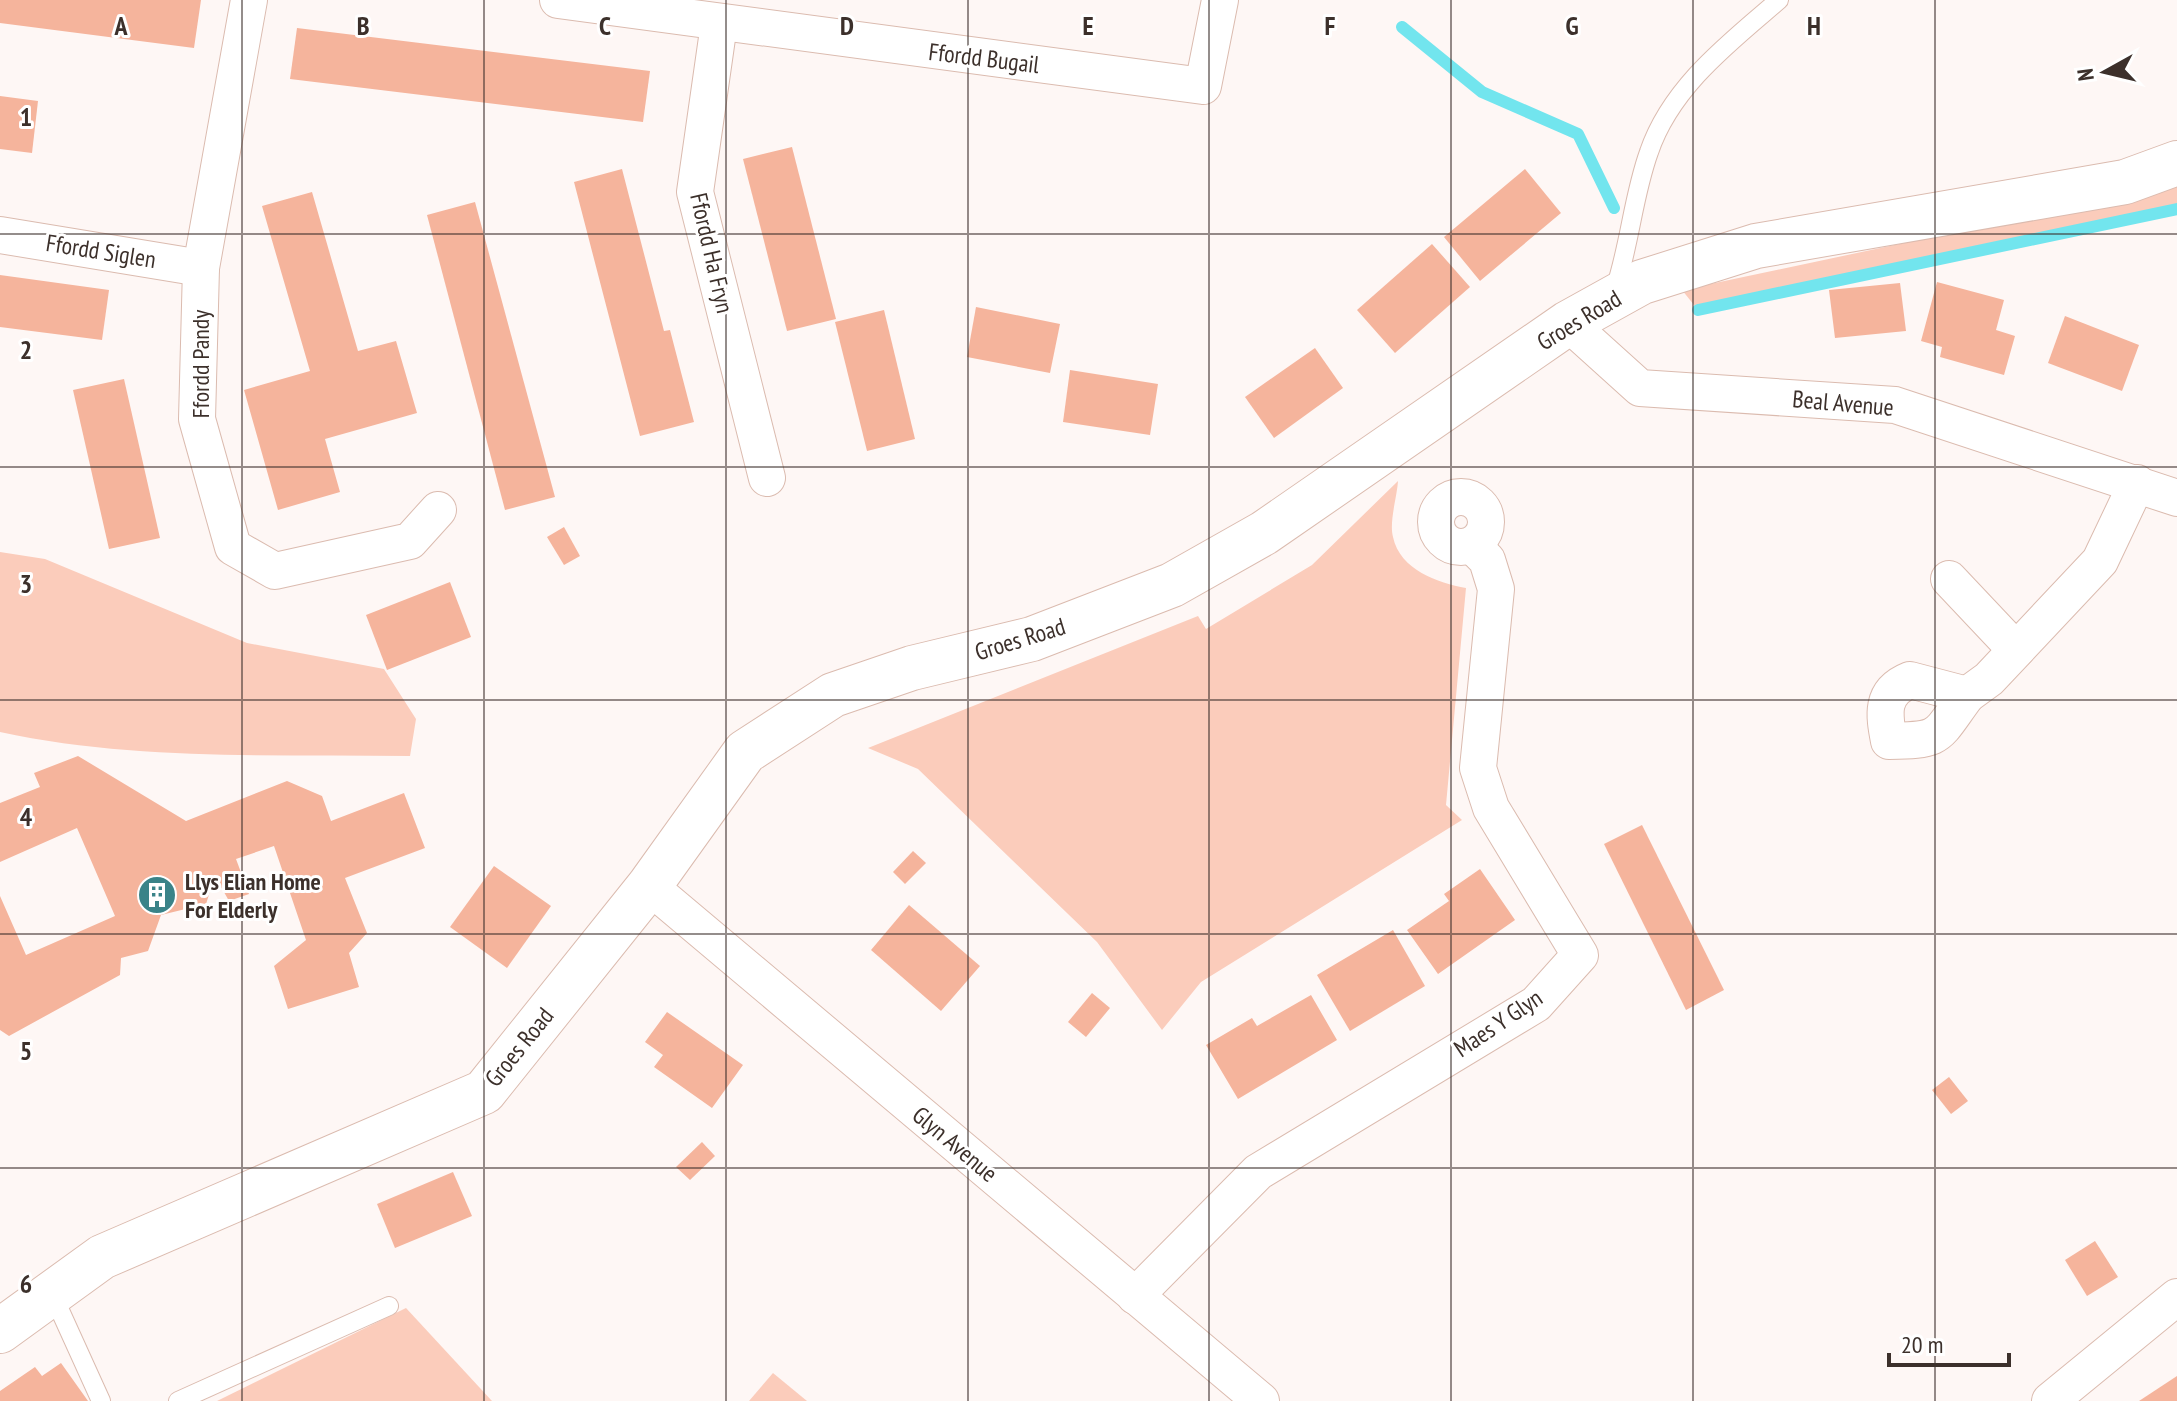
<svg xmlns="http://www.w3.org/2000/svg" width="2177" height="1401" viewBox="0 0 2177 1401" font-family="'PT Sans Narrow',sans-serif">
<style>
.green{fill:#fbccbb}
.lines{fill:none;stroke-linecap:round;stroke-linejoin:round}
.stream{stroke:#72e5ee;stroke-width:12}
.building{fill:#f5b49c}
.service-casing{stroke:#dbbbaf;stroke-width:20}
.minor-casing{stroke:#dbbbaf;stroke-width:38}
.tertiary-casing{stroke:#dbbbaf;stroke-width:46}
.service{stroke:#fff;stroke-width:18}
.minor{stroke:#fff;stroke-width:36}
.tertiary{stroke:#fff;stroke-width:44}
.grid{fill:none;stroke:#3c302b;stroke-width:2;stroke-opacity:0.55}
.labels{text-anchor:middle;dominant-baseline:central;stroke-width:6;stroke-linejoin:round;paint-order:stroke}
.street-label{font-size:24px;fill:#3c302b;stroke:#fff}
.poi-label{font-size:24px;font-weight:bold;fill:#3c302b;stroke:#fff;text-anchor:start}
.grid-label{font-size:26px;text-anchor:middle;font-weight:bold;fill:#3c302b;stroke:#fff;stroke-width:6;stroke-linejoin:round;paint-order:stroke}
</style>
<rect width="100%" height="100%" fill="#fef7f5"/>
<g class="green">
<path d="M 2177,179 L 2177,214 L 2167,211 L 1698,310 L 1682,290 L 2126,196 Z"/>
<path d="M 1398,481 C 1397,497 1389,522 1393,537 C 1400,570 1438,583 1466,588 L 1446,805 L 1462,820 L 1201,982 L 1162,1030 L 1097,942 L 918,769 L 868,748 L 1198,616 L 1206,629 L 1312,565 Z"/>
<path d="M 0,552 L 45,559 L 247,643 L 384,669 L 416,719 L 410,756 C 274,754 134,761 0,732 Z"/>
<path d="M 406,1308 L 492,1401 L 217,1401 Z"/>
<path d="M 773,1373 L 807,1401 L 749,1401 Z"/>
</g>
<g class="lines">
<g class="stream">
<path d="M 1402,27 L 1482,92 L 1578,134 L 1614,208"/>
<path d="M 1698,310 L 2177,209"/>
</g>
</g>
<g class="building">
<path d="M 0,0 L 201,0 L 194,48 L 0,23 Z"/>
<path d="M 297,28 L 650,71 L 643,122 L 290,79 Z"/>
<path d="M 0,96 L 38,101 L 32,153 L 0,149 Z"/>
<path d="M 792,147 L 836,319 L 787,331 L 743,159 Z"/>
<path d="M 622,169 L 664,331 L 670,330 L 694,422 L 640,436 L 574,182 Z"/>
<path d="M 1525,169 L 1561,213 L 1480,281 L 1444,237 Z"/>
<path d="M 312,192 L 358,351 L 396,341 L 417,413 L 325,439 L 340,492 L 278,510 L 244,390 L 310,371 L 262,206 Z"/>
<path d="M 475,202 L 555,497 L 505,510 L 427,215 Z"/>
<path d="M 1432,244 L 1470,287 L 1395,353 L 1357,310 Z"/>
<path d="M 0,275 L 109,290 L 102,340 L 0,327 Z"/>
<path d="M 1937,282 L 2004,300 L 1996,330 L 2015,336 L 2004,375 L 1940,357 L 1942,347 L 1921,341 Z"/>
<path d="M 1900,283 L 1906,331 L 1835,338 L 1829,290 Z"/>
<path d="M 976,307 L 1060,324 L 1050,373 L 967,357 Z"/>
<path d="M 884,310 L 915,439 L 867,451 L 835,322 Z"/>
<path d="M 2065,316 L 2139,345 L 2122,391 L 2048,363 Z"/>
<path d="M 1315,348 L 1343,388 L 1274,438 L 1245,397 Z"/>
<path d="M 1070,370 L 1158,384 L 1150,435 L 1063,422 Z"/>
<path d="M 124,379 L 160,538 L 109,549 L 73,390 Z"/>
<path d="M 564,527 L 580,556 L 564,565 L 547,537 Z"/>
<path d="M 450,582 L 471,637 L 387,670 L 366,615 Z"/>
<path d="M 78,756 L 186,821 L 287,781 L 322,796 L 331,821 L 404,793 L 425,848 L 345,878 L 367,933 L 349,953 L 359,987 L 288,1009 L 274,966 L 306,940 L 274,846 L 236,859 L 249,894 L 229,901 L 215,876 L 206,904 L 161,915 L 148,951 L 121,958 L 120,975 L 9,1036 L 0,1030 L 0,896 L 26,955 L 115,916 L 77,828 L 0,862 L 0,803 L 40,787 L 34,773 Z"/>
<path d="M 1642,825 L 1724,990 L 1686,1010 L 1604,844 Z"/>
<path d="M 913,851 L 926,863 L 905,884 L 893,872 Z"/>
<path d="M 494,866 L 551,906 L 507,968 L 450,927 Z"/>
<path d="M 1480,869 L 1515,920 L 1438,974 L 1407,930 L 1449,901 L 1444,894 Z"/>
<path d="M 909,905 L 980,966 L 941,1011 L 871,950 Z"/>
<path d="M 1393,930 L 1425,986 L 1350,1031 L 1317,975 Z"/>
<path d="M 1092,993 L 1110,1008 L 1086,1037 L 1068,1022 Z"/>
<path d="M 1311,995 L 1337,1040 L 1238,1099 L 1206,1045 L 1252,1018 L 1257,1026 Z"/>
<path d="M 667,1012 L 743,1065 L 712,1108 L 654,1067 L 663,1055 L 645,1042 Z"/>
<path d="M 1949,1077 L 1968,1101 L 1951,1114 L 1932,1090 Z"/>
<path d="M 702,1142 L 715,1156 L 690,1180 L 676,1167 Z"/>
<path d="M 453,1172 L 472,1216 L 395,1248 L 377,1204 Z"/>
<path d="M 2095,1241 L 2118,1277 L 2087,1296 L 2065,1260 Z"/>
<path d="M 61,1363 L 88,1401 L 0,1401 L 0,1391 L 35,1367 L 42,1376 Z"/>
<path d="M 2177,1376 L 2177,1401 L 2139,1401 Z"/>
</g>
<g class="lines">
<g class="service-casing">
<g id="service">
<path d="M 1615,289 C 1630,244 1633,196 1649,152 C 1671,87 1729,43 1779,0"/>
<path d="M 52,1293 L 101,1401"/>
<path d="M 178,1401 L 389,1306"/>
</g>
</g>
<g class="minor-casing">
<g id="minor">
<path d="M 249,0 L 201,268 L 197,419 L 233,547 L 275,571 L 410,541 L 438,510"/>
<path d="M 558,0 L 1203,86 L 1220,0"/>
<path d="M 719,24 L 695,192 L 767,478"/>
<path d="M 0,235 L 201,268"/>
<path d="M 1568,323 L 1640,388 L 1895,405 L 2177,498"/>
<circle cx="1461" cy="522" r="25"/>
<path d="M 1949,579 L 2016,650"/>
<path d="M 1910,680 L 1967,695 C 1935,738 1943,740 1889,741 C 1884,715 1880,692 1910,680 Z"/>
<path d="M 1967,695 L 1989,679 L 2100,561 L 2137,483"/>
<path d="M 649,886 L 1261,1401"/>
<path d="M 1135,1296 L 1258,1172 L 1536,1004 L 1580,955 L 1491,808 L 1478,768 L 1496,589 L 1487,560 L 1472,545"/>
<path d="M 2050,1401 L 2177,1297"/>
</g>
</g>
<g class="tertiary-casing">
<path id="tertiary" d="M 0,1331 L 102,1257 L 484,1092 L 649,886 L 745,752 L 833,695 L 912,668 L 1032,639 L 1172,585 L 1264,533 L 1568,323 L 1642,282 L 1756,246 L 2125,182 L 2177,163"/>
</g>
<use href="#service" class="service"/>
<use href="#minor" class="minor"/>
<use href="#tertiary" class="tertiary"/>
</g>
<path class="grid" d="M 242,0 L 242,1401M 484,0 L 484,1401M 726,0 L 726,1401M 968,0 L 968,1401M 1209,0 L 1209,1401M 1451,0 L 1451,1401M 1693,0 L 1693,1401M 1935,0 L 1935,1401M 0,234 L 2177,234M 0,467 L 2177,467M 0,700 L 2177,700M 0,934 L 2177,934M 0,1168 L 2177,1168"/>
<defs>
<g id="building-disc" transform="scale(2)"><circle r="9.5" fill="#3a8388" stroke="#fff"/><path d="M-4-6H4V6H1V3H-1V6H-4ZM-2.5-4.3h1.7v1.8h-1.7ZM.8-4.3h1.7v1.8H.8ZM-2.5-1h1.7V.8h-1.7ZM.8-1h1.7V.8H.8Z" fill="#fff"/></g>
</defs>
<g fill-rule="evenodd">
<use href="#building-disc" x="157" y="895"/>
</g>
<g class="labels">
<g class="street-label">
<text transform="translate(984 58) rotate(7)">Ffordd Bugail</text>
<text transform="translate(101 251) rotate(9)">Ffordd Siglen</text>
<text transform="translate(712 253) rotate(77)">Ffordd Ha Fryn</text>
<text transform="translate(1579 320) rotate(-31)">Groes Road</text>
<text transform="translate(200 364) rotate(-90)">Ffordd Pandy</text>
<text transform="translate(1843 403) rotate(5)">Beal Avenue</text>
<text transform="translate(1020 639) rotate(-17)">Groes Road</text>
<text transform="translate(1498 1023) rotate(-34)">Maes Y Glyn</text>
<text transform="translate(519 1047) rotate(-51)">Groes Road</text>
<text transform="translate(955 1144) rotate(40)">Glyn Avenue</text>
</g>
<g class="poi-label">
<text x="185" y="881">Llys Elian Home<tspan x="185" dy="28">For Elderly</tspan></text>
</g>
</g>
<g class="grid-label">
<text x="121" y="35">A</text>
<text x="363" y="35">B</text>
<text x="605" y="35">C</text>
<text x="847" y="35">D</text>
<text x="1088" y="35">E</text>
<text x="1330" y="35">F</text>
<text x="1572" y="35">G</text>
<text x="1814" y="35">H</text>
<text x="26" y="126">1</text>
<text x="26" y="359">2</text>
<text x="26" y="593">3</text>
<text x="26" y="826">4</text>
<text x="26" y="1060">5</text>
<text x="26" y="1293">6</text>
</g>
<g transform="translate(2105 72) rotate(262)" stroke="#ffffff" stroke-width="6" paint-order="stroke">
<path d="M0-6L14 30L0 20L-14 30Z" fill="#3c302b"/>
<text y="-12" font-size="22" font-weight="bold" text-anchor="middle" fill="#3c302b">N</text>
</g>
<path d="M1889 1353v12h120v-12" fill="none" stroke="#3c302b" stroke-width="4"/>
<text x="1901" y="1353" font-size="24" fill="#3c302b" stroke="#ffffff" stroke-width="6" paint-order="stroke">20 m</text>
</svg>
